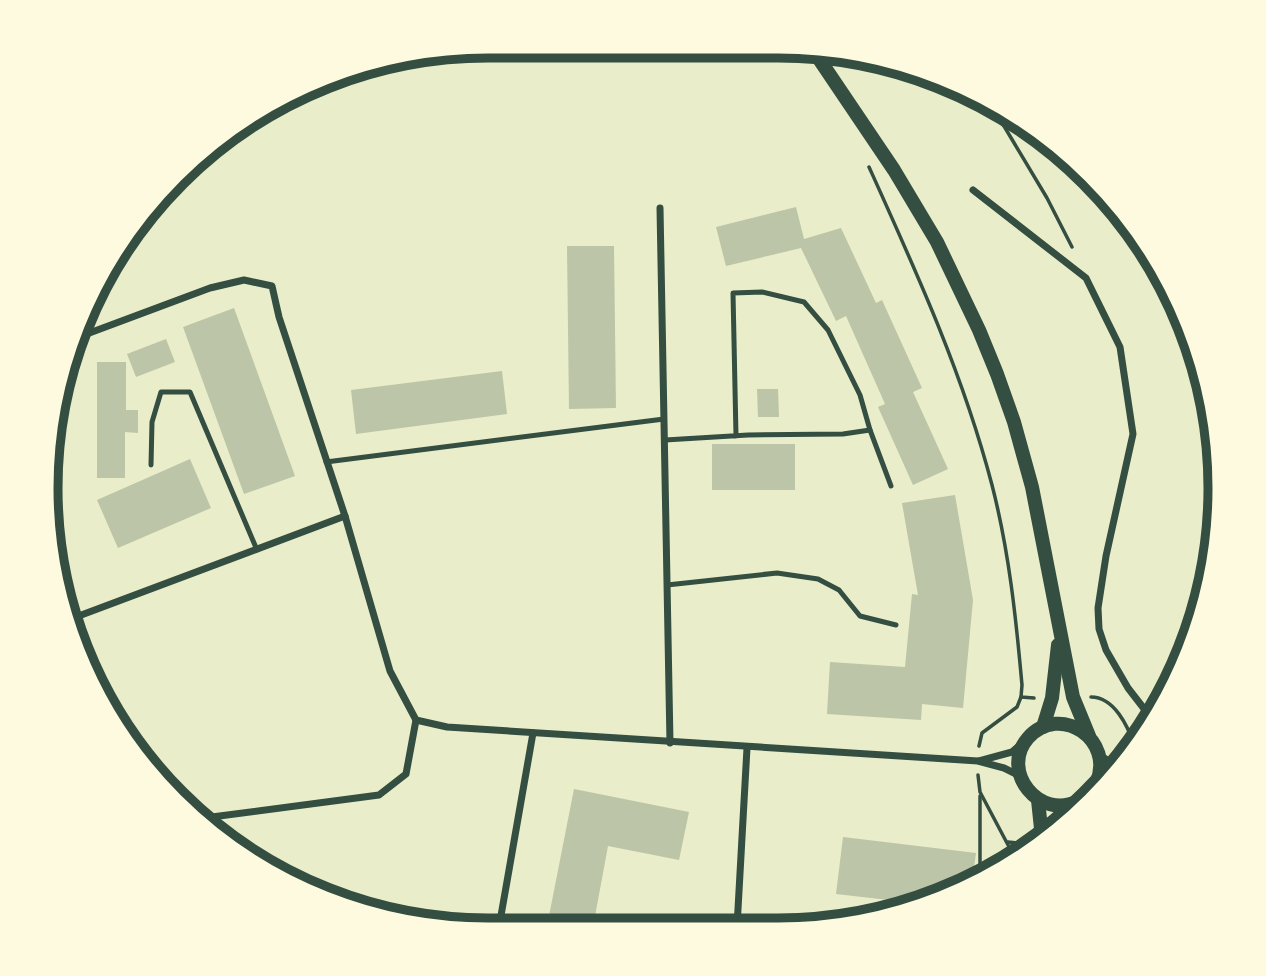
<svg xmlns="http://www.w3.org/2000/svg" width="1266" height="976" viewBox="0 0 1266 976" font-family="'Alegreya Sans',sans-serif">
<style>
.building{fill:#bcc5a7}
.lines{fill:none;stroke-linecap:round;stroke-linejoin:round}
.path{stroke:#344e41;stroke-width:3.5}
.service{stroke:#344e41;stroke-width:5}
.minor{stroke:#344e41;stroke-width:7}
.secondary{stroke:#344e41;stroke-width:14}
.rim{fill:none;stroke:#344e41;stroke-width:9}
</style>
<rect width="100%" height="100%" fill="#e9edc9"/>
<g class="building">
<path d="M 796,207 L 804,239 L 841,228 L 876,303 L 882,300 L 922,388 L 913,392 L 948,469 L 913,485 L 878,407 L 885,404 L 846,316 L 836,321 L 801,248 L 726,266 L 716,227 Z"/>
<path d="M 567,246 L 614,246 L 616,408 L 569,409 Z"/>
<path d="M 234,308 L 295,476 L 244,494 L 183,327 Z"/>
<path d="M 166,339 L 175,362 L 136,377 L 127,354 Z"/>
<path d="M 97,362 L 126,362 L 126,410 L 138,410 L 138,433 L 125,432 L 125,478 L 97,478 Z"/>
<path d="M 502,371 L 507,414 L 356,434 L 351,390 Z"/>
<path d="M 757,389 L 778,389 L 779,417 L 758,417 Z"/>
<rect x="712" y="444" width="83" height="46"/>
<path d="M 190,459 L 211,508 L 118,548 L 97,500 Z"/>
<path d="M 955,495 L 973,600 L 963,708 L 922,704 L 921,720 L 827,714 L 830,662 L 905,667 L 912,594 L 918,595 L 902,503 Z"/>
<path d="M 574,789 L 689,812 L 679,860 L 608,846 L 593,927 L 578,927 L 548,921 Z"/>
<path d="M 843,837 L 976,853 L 972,881 L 921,907 L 905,911 L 906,902 L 836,894 Z"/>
</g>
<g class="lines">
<g class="path">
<path d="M 788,46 L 794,56"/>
<path d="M 995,111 L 1047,198 L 1072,247"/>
<path d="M 869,167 C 916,271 963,374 992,485 C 1009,551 1016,618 1022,685 L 1021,697 L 1034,698"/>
<path d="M 1091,697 C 1114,697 1128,726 1134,745"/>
<path d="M 979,746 L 982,733 L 1017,707 L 1021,697"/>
<path d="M 978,775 L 980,792 L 1016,860"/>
<path d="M 980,796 L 980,878"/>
<path d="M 1008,842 L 1027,844"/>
</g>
<g class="service">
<path d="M 870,430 L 891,486"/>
<path d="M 665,440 L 748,435 L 843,434 L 870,430 L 860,395 L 828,330 L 804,302 L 762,292 L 733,293 L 736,436"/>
<path d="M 326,462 L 664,419"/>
<path d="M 151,465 L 152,422 L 161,392 L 190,392 L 257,550"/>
<path d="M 667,585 L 777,573 L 818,579 L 839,590 L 860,616 L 896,625"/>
</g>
<g class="minor">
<path d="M 973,190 L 1086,278 L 1120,347 L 1133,434 L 1106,556 L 1098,608 L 1099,629 L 1106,650 L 1128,688 L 1152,719"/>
<path d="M 660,208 L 670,743"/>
<path d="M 73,344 L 84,335 L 210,288 L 244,280 L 272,286 L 279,317 L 345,516 L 390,671 L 416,720 L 447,727 L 978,761 L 1004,768 L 1020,776"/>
<path d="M 52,439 L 53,547"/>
<path d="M 68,620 L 345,516"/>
<path d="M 1101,756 L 1115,765"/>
<path d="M 979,761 L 1012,752 L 1019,746"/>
<path d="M 204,818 L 379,795 L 406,774 L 416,720"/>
<path d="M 499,927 L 533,733"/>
<path d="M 737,927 L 747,748"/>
</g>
<g class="secondary">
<path d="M 811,47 L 894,170 L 937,242 L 979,330 L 997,374 L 1014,422 L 1032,487 L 1073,697 L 1089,736"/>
<path d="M 1043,727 L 1052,698 L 1058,645"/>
<path d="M 1038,800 L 1042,838"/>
<path d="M 1078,801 C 1040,821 999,771 1028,738 C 1060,702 1116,740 1096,784"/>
</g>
</g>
<path d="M0 0H1266V976H0ZM488 58H778A430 430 0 0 1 1208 488V488A430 430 0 0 1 778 918H488A430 430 0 0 1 58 488V488A430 430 0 0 1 488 58Z" fill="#fefae0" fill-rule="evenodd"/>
<path class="rim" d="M488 58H778A430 430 0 0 1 1208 488V488A430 430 0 0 1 778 918H488A430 430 0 0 1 58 488V488A430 430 0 0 1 488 58Z"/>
</svg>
